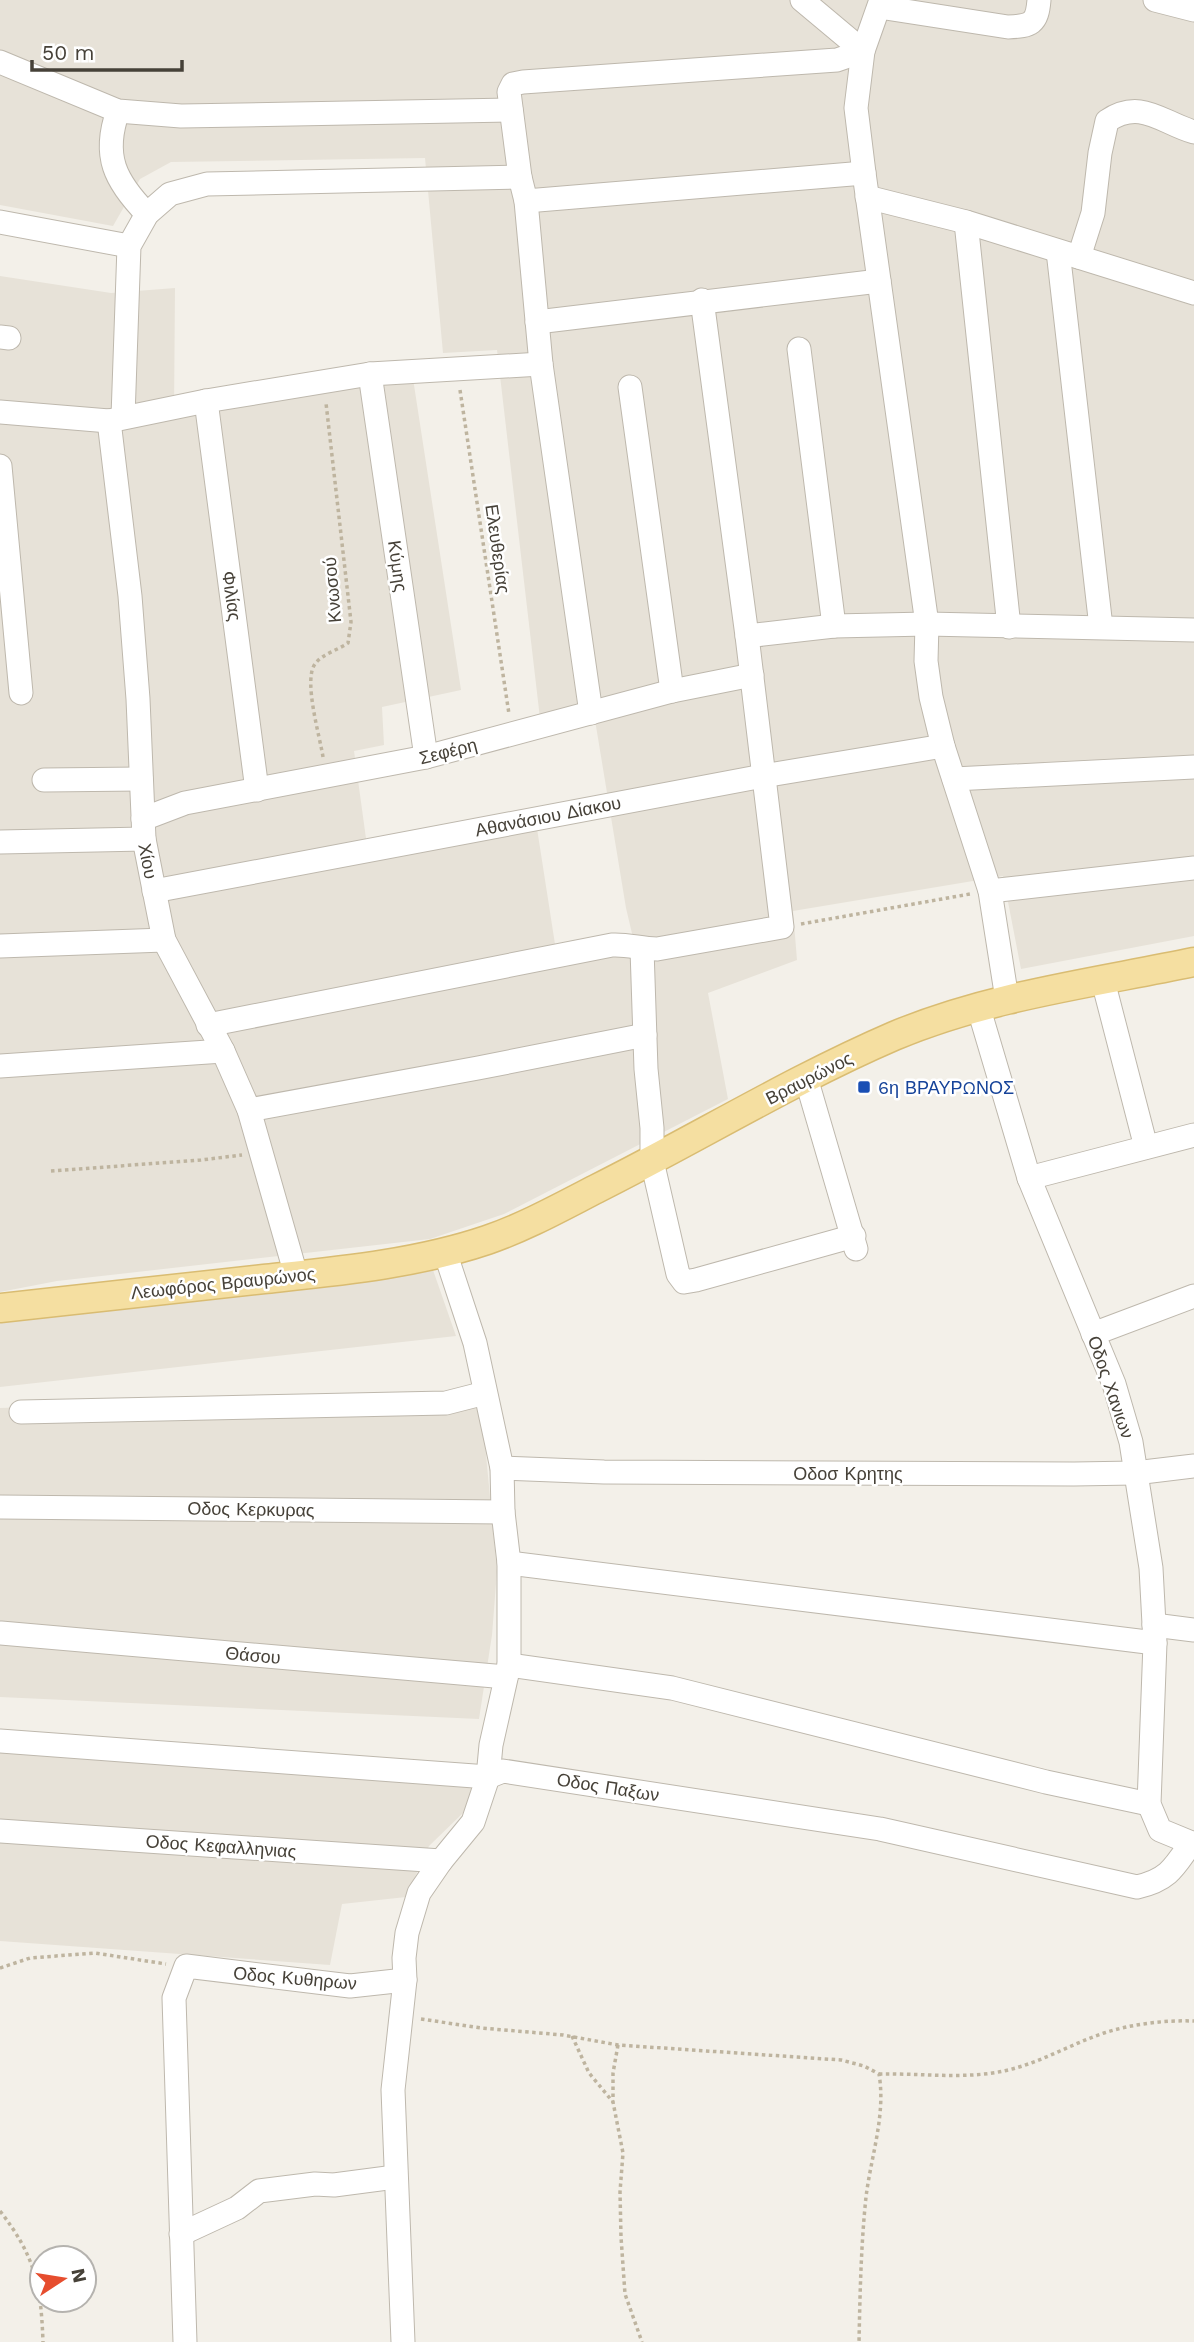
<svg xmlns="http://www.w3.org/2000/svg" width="1194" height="2342" viewBox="0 0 1194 2342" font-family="'Work Sans',sans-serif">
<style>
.residential{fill:#e7e2d8}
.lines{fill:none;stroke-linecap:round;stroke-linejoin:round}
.minor-casing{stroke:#beb8ad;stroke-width:25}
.major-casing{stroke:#d9bc72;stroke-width:31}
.path{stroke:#beb49f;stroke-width:3.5;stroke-dasharray:3.5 3.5;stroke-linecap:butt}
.minor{stroke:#fff;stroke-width:23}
.major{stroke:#f5dfa1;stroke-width:28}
.transit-dot{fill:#1a4fb4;stroke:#fff;stroke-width:2.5}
.labels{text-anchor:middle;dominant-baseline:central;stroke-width:5;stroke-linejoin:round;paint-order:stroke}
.street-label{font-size:18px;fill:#464138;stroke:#fff}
.transit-label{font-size:18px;fill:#164399;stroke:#fff;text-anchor:start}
</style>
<rect width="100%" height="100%" fill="#f3f0e9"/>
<g class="residential">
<path d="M 0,0 L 1194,0 L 1194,936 L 1021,969 L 1003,876 L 793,911 L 797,960 L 708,993 L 728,1099 L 504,1214 L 430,1239 L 57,1281 L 0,1292 L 0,276 L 111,293 L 175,288 L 174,413 L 412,372 L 461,690 L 382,707 L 384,745 L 354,751 L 368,853 L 536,822 L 557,957 L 634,942 L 626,908 L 595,720 L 541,727 L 497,350 L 443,353 L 425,158 L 171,162 L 140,179 L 113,226 L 0,205 Z"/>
<path d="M 433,1270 L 456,1336 L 0,1387 L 0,1314 Z"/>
<path d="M 480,1391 L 497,1571 L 492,1635 L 479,1719 L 0,1697 L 0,1408 Z"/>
<path d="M 0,1737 L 480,1780 L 463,1813 L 429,1846 L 406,1897 L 342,1904 L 330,1965 L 0,1941 Z"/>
</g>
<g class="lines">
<g class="minor-casing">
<g id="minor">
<path d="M 802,0 L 863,51"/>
<path d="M 881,0 L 863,51 L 856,108 L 864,173 L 927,624 L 926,661 L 931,697 L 943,746 L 990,891 L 1007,999"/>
<path d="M 1155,0 L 1194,10"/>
<path d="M 879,7 L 1008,27 C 1031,26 1037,24 1039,0"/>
<path d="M 0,62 L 118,111 L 181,116 L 511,110"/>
<path d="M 118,111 C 102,156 115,181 147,214"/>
<path d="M 867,197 L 966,222 L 1194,293"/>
<path d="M 526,201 L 864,173"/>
<path d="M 0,222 L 129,246"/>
<path d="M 966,222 L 1009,627"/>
<path d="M 1058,251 L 1101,627"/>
<path d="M 1079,257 L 1093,213 L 1100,153 L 1107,121 C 1141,98 1162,123 1194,132"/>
<path d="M 537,322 L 879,281"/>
<path d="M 0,337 L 9,338"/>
<path d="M 799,349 L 834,626"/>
<path d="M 370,374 L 426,757"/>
<path d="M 630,387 L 672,691"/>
<path d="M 206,401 L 257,790"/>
<path d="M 0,412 L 109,421 L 206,401 L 370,374 L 541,364"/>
<path d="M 123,417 L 129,246 L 147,214 L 170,194 L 207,184 L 520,177"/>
<path d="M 109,421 L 130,596 L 138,699 L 144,839 L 164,940 L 223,1051 L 249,1110 L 296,1275"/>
<path d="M 0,466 L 21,693"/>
<path d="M 747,636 L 834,626 L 927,624 L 1194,630"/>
<path d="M 591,713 L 541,364 L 526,201 L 520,177 L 509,92 L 513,84 L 523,82 L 837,60 L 863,51"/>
<path d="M 954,779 L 1194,767"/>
<path d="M 44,780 L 141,779"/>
<path d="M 143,819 L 185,803 L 426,757 L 672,691 L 752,675"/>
<path d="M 0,842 L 144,839"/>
<path d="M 154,891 L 763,776 L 943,746"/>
<path d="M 990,891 L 1194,868"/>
<path d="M 0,946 L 164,940"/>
<path d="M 642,949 L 646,1069 L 652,1128 L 652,1161 L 678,1274 L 684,1282 L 696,1280 L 854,1236"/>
<path d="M 1103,981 L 1146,1147"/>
<path d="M 978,1006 L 1029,1178 L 1114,1384 L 1131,1442 L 1151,1568 L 1155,1643 L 1149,1804 L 1160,1830 L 1194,1844"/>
<path d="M 208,1025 L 612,945 C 628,944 641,949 657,949 L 782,927 L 747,636 L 702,300"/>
<path d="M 0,1066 L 223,1051"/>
<path d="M 806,1078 L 856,1249"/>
<path d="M 249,1110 L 478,1068 L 645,1035"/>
<path d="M 1029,1178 L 1194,1135"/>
<path d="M 1093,1334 L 1194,1296"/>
<path d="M 21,1412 L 446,1403 L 485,1393"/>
<path d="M 502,1468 L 604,1472 L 1074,1474 L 1135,1473 L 1194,1466"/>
<path d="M 0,1507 L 503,1512"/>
<path d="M 509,1563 L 1155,1643"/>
<path d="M 1154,1625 L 1194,1630"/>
<path d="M 1,1633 L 506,1677"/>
<path d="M 509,1665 L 672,1688 L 1046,1782 L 1149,1804"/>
<path d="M 0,1741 L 488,1777 L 503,1771 L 880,1829 L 1137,1887 C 1168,1880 1174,1868 1191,1843"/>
<path d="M 0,1831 L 441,1861"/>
<path d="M 181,2234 L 237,2208 L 259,2191 L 315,2184 L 334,2185 L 395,2177"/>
<path d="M 185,2342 L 174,1998 L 186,1966 L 350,1986 L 405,1980"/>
<path d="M 403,2342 L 393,2090 L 405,1980 L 404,1958 L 407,1933 L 419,1893 L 441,1861 L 473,1822 L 488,1777 L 491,1745 L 509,1665 L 509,1563 L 503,1512 L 502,1468 L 475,1343 L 445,1252"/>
</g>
</g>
<g class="major-casing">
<path id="major" d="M 0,1308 C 88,1298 176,1289 264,1279 C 339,1271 416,1264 487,1240 C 525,1227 561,1207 596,1189 C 696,1139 792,1080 894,1036 C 989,996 1093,983 1194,962"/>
</g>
<g class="path">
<path d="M 460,390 L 509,714"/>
<path d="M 323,757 C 320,737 303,680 315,664 C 322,654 338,650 348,643 L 351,622 L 326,403"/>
<path d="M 801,924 L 970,894"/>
<path d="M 51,1171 L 201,1160 L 242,1155"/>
<path d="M 0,1968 L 30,1958 L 95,1953 L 166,1964"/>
<path d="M 421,2019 L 481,2028 L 563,2035 L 618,2045 L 841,2060 L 864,2066 L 879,2074 C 886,2115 871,2156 866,2197 C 861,2245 860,2293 859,2342"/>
<path d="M 572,2036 L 589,2073 L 613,2102"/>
<path d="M 618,2045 L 613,2073 L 613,2102 L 623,2153 L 620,2192 L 621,2237 L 625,2294 L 642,2342"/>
<path d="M 879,2074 C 920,2073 967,2080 1008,2070 C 1042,2062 1071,2044 1104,2033 C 1132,2024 1164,2020 1194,2021"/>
<path d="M 0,2211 C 35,2256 41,2285 43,2342"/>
</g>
<use href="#minor" class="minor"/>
<use href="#major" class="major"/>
</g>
<rect class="transit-dot" x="857" y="1080" width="14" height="14" rx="3.5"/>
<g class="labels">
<g class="street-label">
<text transform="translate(498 549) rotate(82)">Ελευθερίας</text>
<text transform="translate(398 566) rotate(82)">Κύμης</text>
<text transform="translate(332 590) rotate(-95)">Κνωσού</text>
<text transform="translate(232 596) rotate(82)">Φιλίας</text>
<text transform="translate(448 751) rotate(-14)">Σεφέρη</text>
<text transform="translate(548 816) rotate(-11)">Αθανάσιου Δίακου</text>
<text transform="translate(148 861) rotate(79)">Χίου</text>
<text transform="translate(809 1078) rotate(-27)">Βραυρώνος</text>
<text transform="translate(223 1283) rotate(-6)">Λεωφόρος Βραυρώνος</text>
<text transform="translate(1111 1387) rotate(71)">Οδος Χανιων</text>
<text x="848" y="1473">Οδοσ Κρητης</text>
<text transform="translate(251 1509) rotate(1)">Οδος Κερκυρας</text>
<text transform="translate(253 1655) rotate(5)">Θάσου</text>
<text transform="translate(608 1787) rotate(9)">Οδος Παξων</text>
<text transform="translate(221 1846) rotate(4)">Οδος Κεφαλληνιας</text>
<text transform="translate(295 1978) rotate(5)">Οδος Κυθηρων</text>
</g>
<g class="transit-label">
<text x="878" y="1087">6η ΒΡΑΥΡΩΝΟΣ</text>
</g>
</g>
<g transform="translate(63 2279) rotate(78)"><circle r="33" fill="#ffffff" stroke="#b5b3af" stroke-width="2"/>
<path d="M0-5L12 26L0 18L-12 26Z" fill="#e64d2e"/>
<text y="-10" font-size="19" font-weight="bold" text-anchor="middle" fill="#464138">N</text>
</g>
<path d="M32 60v10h150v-10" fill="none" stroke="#464138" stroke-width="3.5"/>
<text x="42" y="60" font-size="21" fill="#464138" stroke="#ffffff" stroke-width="5" paint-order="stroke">50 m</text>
</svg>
